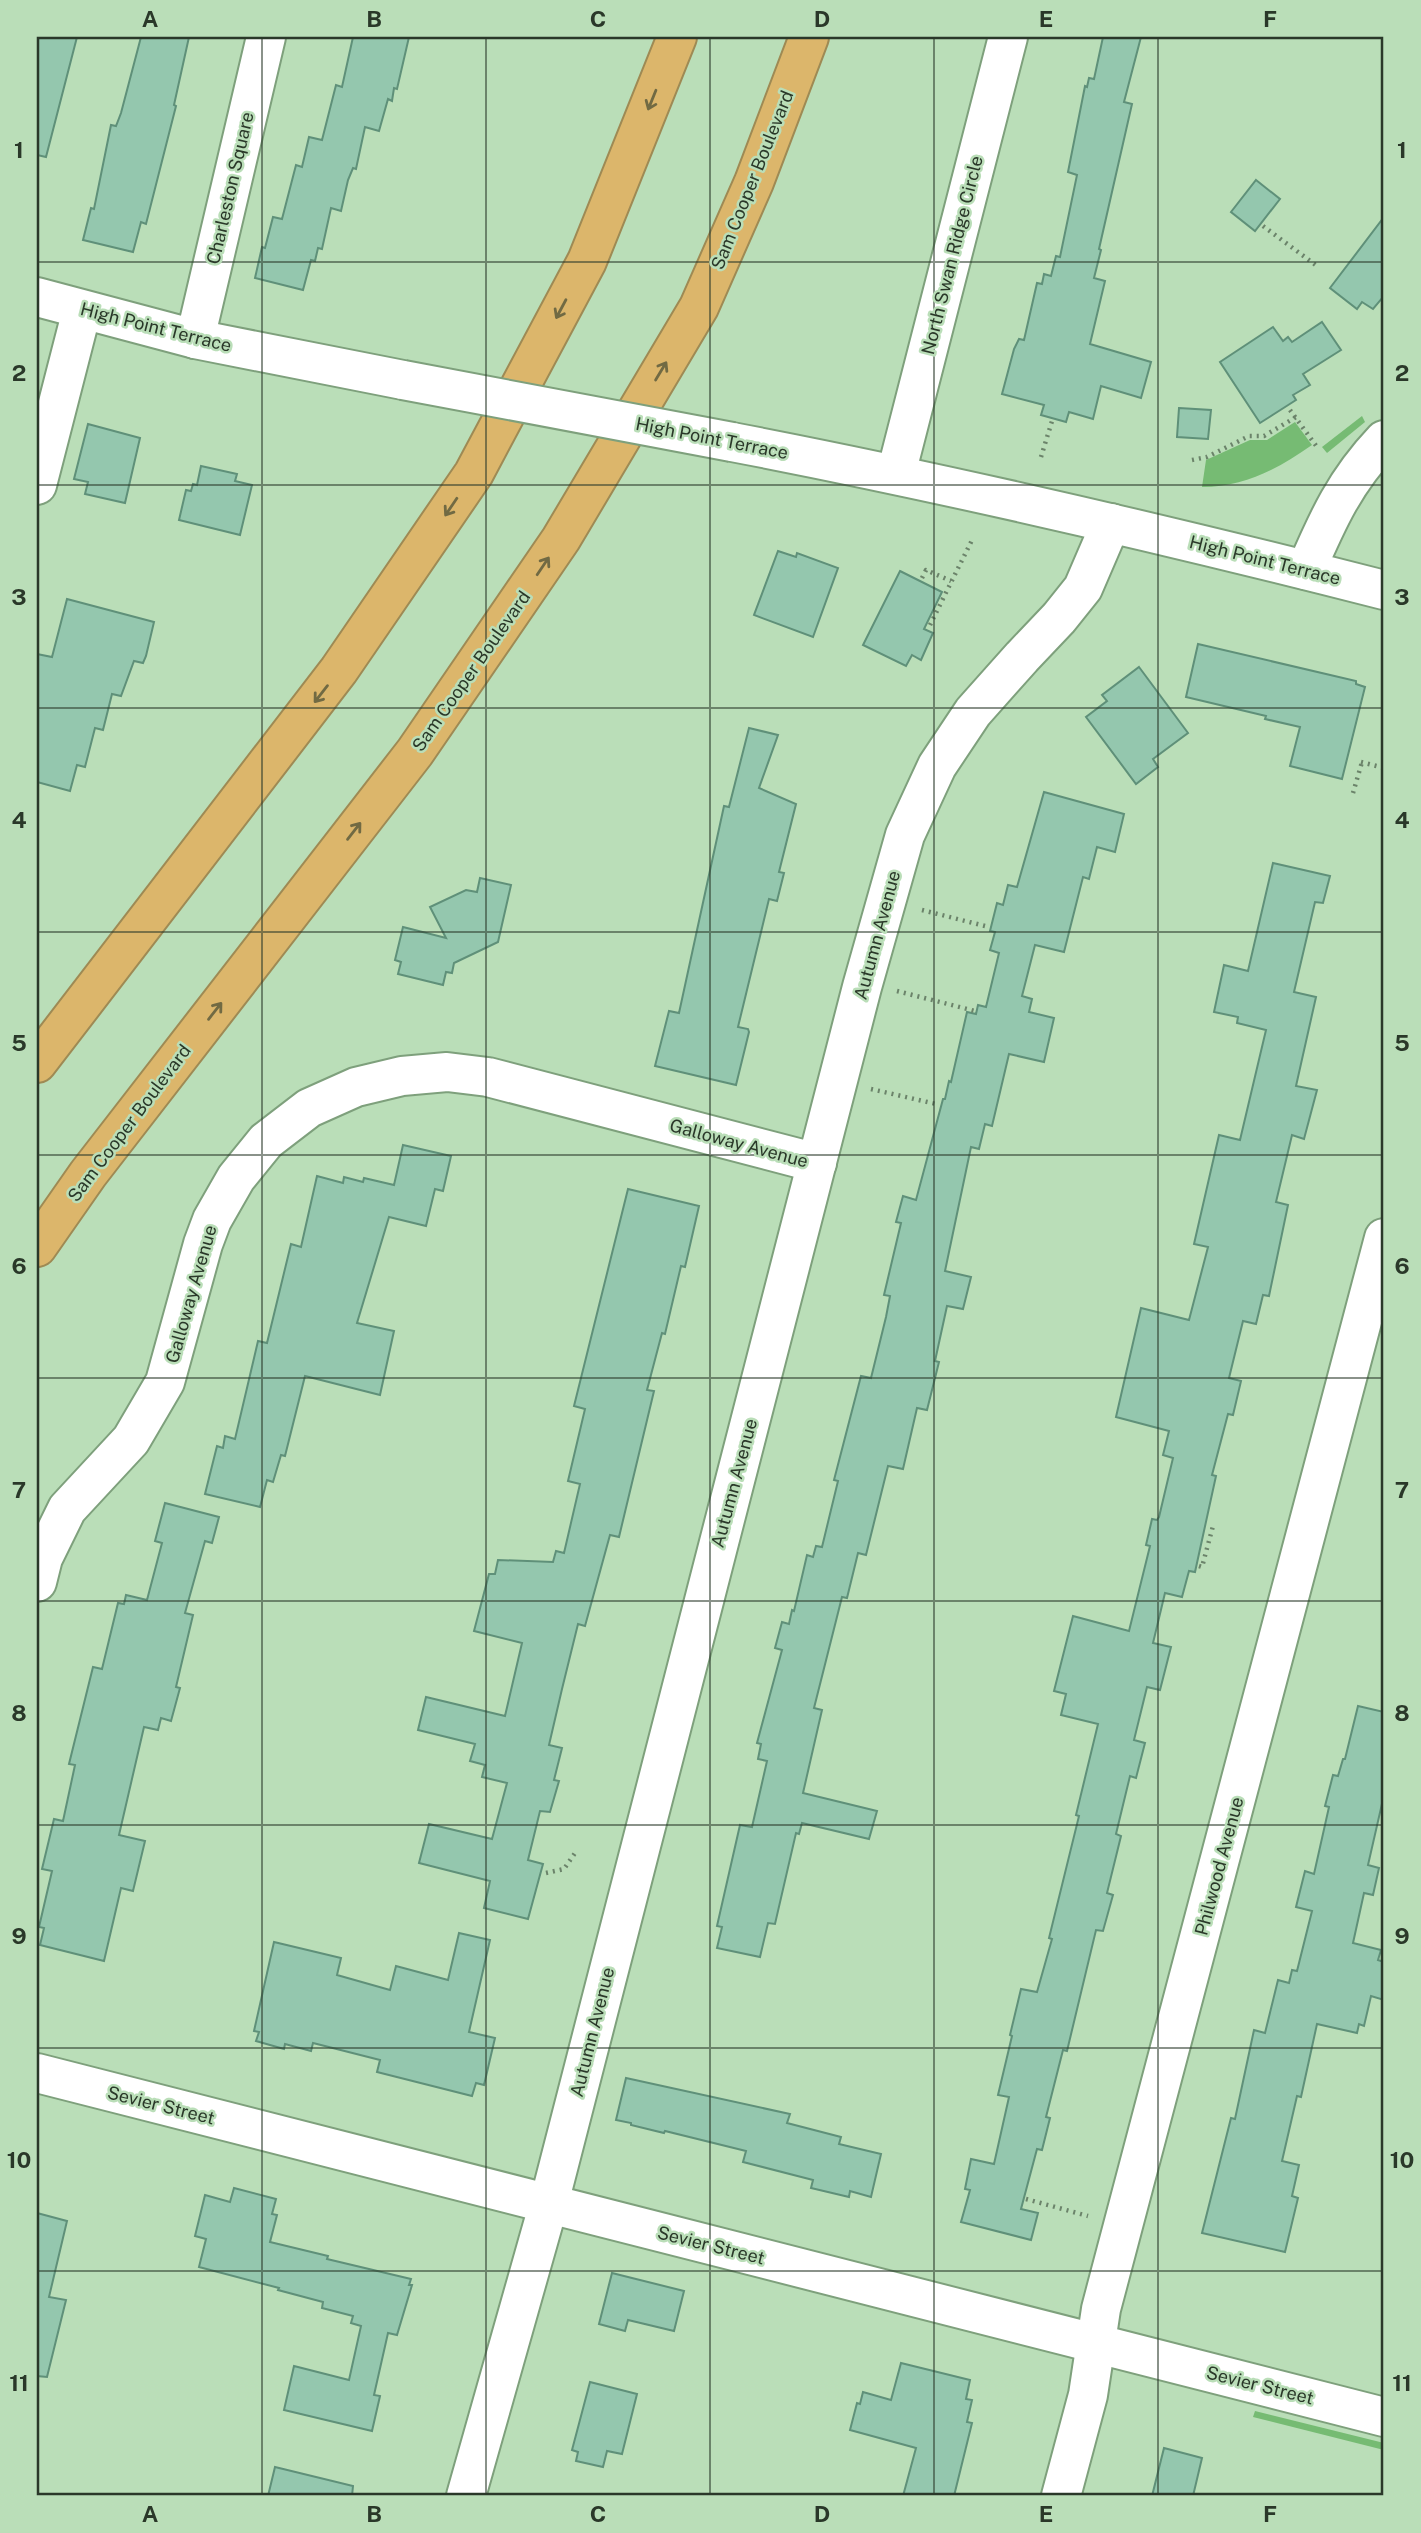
<svg xmlns="http://www.w3.org/2000/svg" width="1421" height="2533" viewBox="0 0 1421 2533" font-family="'Public Sans',sans-serif">
<style>
.green{fill:#76bb73}
.building{fill:#94c7ae;stroke:#5f9079;stroke-width:2}
.lines{fill:none;stroke-linecap:round;stroke-linejoin:round}
.minor-casing{stroke:#7ea07c;stroke-width:42}
.highway-casing{stroke:#9e8a54;stroke-width:42}
.path{stroke:#6b836a;stroke-width:4.5;stroke-dasharray:2 5;stroke-linecap:butt}
.minor{stroke:#fff;stroke-width:38}
.highway{stroke:#dcb66b;stroke-width:38}
.minor-bridge-casing{stroke:#7ea07c;stroke-width:42;stroke-linecap:butt}
.minor-bridge{stroke:#fff;stroke-width:38}
.oneway{stroke:#716a43}
.grid{fill:none;stroke:#2a3829;stroke-width:2;stroke-opacity:0.55}
.labels{text-anchor:middle;dominant-baseline:central;stroke-width:5;stroke-linejoin:round;paint-order:stroke}
.street-label{font-size:18px;fill:#2a3829;stroke:#badeb8}
.neatline{fill:none;stroke:#2a3829;stroke-width:2.5}
.grid-label{font-size:23px;text-anchor:middle;font-weight:bold;fill:#2a3829}
</style>
<rect width="100%" height="100%" fill="#badeb8"/>
<g class="green">
<path d="M 1362,416 L 1365,422 L 1327,453 L 1322,447 Z"/>
<path d="M 1295,422 L 1312,445 C 1278,469 1244,487 1202,487 L 1206,460 L 1250,440 L 1267,440 Z"/>
<path d="M 1255,2411 L 1384,2443 L 1384,2450 L 1253,2417 Z"/>
</g>
<g class="building">
<path d="M 37,37 L 77,37 L 46,157 L 37,155 Z"/>
<path d="M 141,37 L 189,37 L 174,105 L 176,106 L 146,224 L 141,222 L 133,252 L 83,240 L 91,208 L 94,209 L 111,125 L 116,126 L 121,113 Z"/>
<path d="M 353,37 L 409,37 L 397,89 L 394,88 L 392,101 L 388,99 L 379,131 L 365,127 L 356,169 L 353,168 L 348,180 L 341,211 L 331,208 L 322,249 L 318,248 L 315,261 L 311,260 L 303,290 L 255,278 L 262,247 L 265,248 L 273,217 L 282,219 L 296,165 L 302,167 L 309,137 L 322,140 L 336,85 L 342,87 Z"/>
<path d="M 1103,37 L 1141,37 L 1124,102 L 1132,104 L 1099,249 L 1101,250 L 1094,278 L 1105,281 L 1090,344 L 1151,362 L 1141,398 L 1101,386 L 1093,419 L 1069,412 L 1066,422 L 1041,415 L 1044,405 L 1002,394 L 1014,349 L 1019,339 L 1024,340 L 1037,283 L 1042,284 L 1044,274 L 1051,276 L 1056,256 L 1060,257 L 1077,175 L 1068,172 L 1085,86 L 1087,87 L 1089,78 L 1094,79 Z"/>
<path d="M 1256,180 L 1280,199 L 1255,231 L 1231,212 Z"/>
<path d="M 1384,217 L 1384,296 L 1373,309 L 1362,302 L 1357,309 L 1330,288 Z"/>
<path d="M 1322,322 L 1341,350 L 1303,374 L 1310,385 L 1293,395 L 1296,400 L 1260,423 L 1220,362 L 1273,327 L 1283,341 L 1288,337 L 1292,342 Z"/>
<path d="M 1179,408 L 1211,410 L 1208,439 L 1177,437 Z"/>
<path d="M 88,424 L 140,438 L 125,503 L 85,494 L 88,482 L 74,479 Z"/>
<path d="M 201,466 L 237,474 L 235,481 L 252,485 L 240,535 L 179,520 L 186,490 L 191,491 L 193,484 L 197,485 Z"/>
<path d="M 778,551 L 796,557 L 797,553 L 838,568 L 813,637 L 754,615 Z"/>
<path d="M 900,571 L 942,592 L 924,629 L 933,633 L 921,660 L 912,655 L 906,666 L 863,645 Z"/>
<path d="M 67,599 L 154,622 L 146,656 L 143,663 L 134,661 L 121,696 L 112,694 L 103,730 L 95,728 L 85,767 L 77,765 L 70,791 L 37,782 L 37,654 L 52,657 Z"/>
<path d="M 1198,644 L 1356,681 L 1356,684 L 1365,687 L 1342,779 L 1290,766 L 1300,727 L 1265,719 L 1266,716 L 1186,697 Z"/>
<path d="M 1139,667 L 1188,733 L 1153,759 L 1158,767 L 1136,784 L 1086,717 L 1107,701 L 1102,695 Z"/>
<path d="M 749,728 L 778,735 L 759,788 L 796,804 L 779,872 L 784,873 L 777,901 L 769,899 L 738,1027 L 748,1029 L 749,1032 L 736,1085 L 655,1066 L 669,1011 L 679,1013 L 724,806 L 729,807 Z"/>
<path d="M 1044,792 L 1124,814 L 1115,852 L 1097,847 L 1089,879 L 1083,877 L 1064,952 L 1035,945 L 1022,996 L 1032,999 L 1029,1012 L 1054,1018 L 1044,1062 L 1009,1054 L 992,1126 L 985,1124 L 979,1149 L 971,1147 L 945,1271 L 971,1277 L 963,1309 L 947,1306 L 935,1361 L 939,1362 L 927,1410 L 917,1408 L 903,1469 L 888,1466 L 866,1555 L 858,1553 L 847,1598 L 842,1597 L 814,1708 L 822,1710 L 803,1793 L 877,1811 L 869,1839 L 802,1823 L 799,1834 L 796,1833 L 775,1924 L 768,1923 L 760,1957 L 717,1948 L 722,1927 L 717,1926 L 740,1825 L 752,1827 L 767,1761 L 758,1759 L 761,1744 L 757,1743 L 782,1650 L 775,1648 L 782,1622 L 789,1624 L 792,1610 L 794,1611 L 807,1555 L 813,1557 L 816,1546 L 822,1547 L 838,1481 L 834,1480 L 861,1376 L 871,1378 L 886,1317 L 890,1296 L 884,1295 L 901,1223 L 896,1222 L 903,1196 L 916,1200 L 943,1099 L 945,1099 L 949,1081 L 951,1082 L 967,1012 L 976,1014 L 978,1005 L 986,1007 L 999,953 L 990,950 L 995,932 L 990,931 L 997,903 L 1003,905 L 1008,885 L 1017,887 Z"/>
<path d="M 1273,863 L 1330,876 L 1323,903 L 1315,902 L 1294,992 L 1316,997 L 1296,1086 L 1317,1090 L 1304,1139 L 1292,1135 L 1276,1202 L 1288,1205 L 1269,1296 L 1263,1295 L 1256,1324 L 1243,1321 L 1229,1378 L 1241,1381 L 1233,1415 L 1228,1414 L 1212,1475 L 1216,1476 L 1195,1572 L 1189,1571 L 1182,1597 L 1165,1593 L 1153,1643 L 1171,1647 L 1160,1690 L 1147,1687 L 1134,1740 L 1145,1743 L 1136,1778 L 1130,1776 L 1116,1834 L 1121,1836 L 1107,1893 L 1113,1895 L 1103,1931 L 1096,1930 L 1067,2051 L 1063,2050 L 1046,2117 L 1050,2118 L 1042,2150 L 1037,2149 L 1021,2209 L 1038,2213 L 1031,2240 L 961,2222 L 970,2190 L 965,2189 L 971,2159 L 994,2164 L 1009,2097 L 998,2095 L 1012,2036 L 1010,2035 L 1021,1989 L 1037,1992 L 1052,1939 L 1049,1938 L 1079,1816 L 1076,1815 L 1098,1724 L 1061,1715 L 1066,1694 L 1054,1691 L 1073,1616 L 1129,1631 L 1150,1546 L 1146,1545 L 1152,1519 L 1157,1520 L 1159,1517 L 1173,1458 L 1163,1455 L 1169,1431 L 1116,1417 L 1141,1308 L 1189,1320 L 1208,1247 L 1194,1244 L 1219,1135 L 1240,1140 L 1266,1030 L 1237,1023 L 1238,1017 L 1214,1012 L 1224,965 L 1248,971 Z"/>
<path d="M 480,878 L 511,885 L 498,942 L 454,963 L 452,973 L 446,972 L 443,985 L 398,974 L 401,962 L 395,960 L 403,927 L 446,938 L 430,907 L 466,890 L 477,892 Z"/>
<path d="M 403,1145 L 451,1156 L 443,1191 L 435,1189 L 426,1226 L 389,1217 L 357,1323 L 394,1331 L 380,1395 L 305,1376 L 285,1456 L 281,1455 L 273,1482 L 267,1480 L 260,1507 L 205,1494 L 217,1446 L 223,1448 L 225,1436 L 235,1439 L 258,1341 L 267,1343 L 291,1244 L 301,1247 L 317,1176 L 343,1183 L 344,1177 L 363,1182 L 364,1178 L 394,1185 Z"/>
<path d="M 628,1189 L 699,1206 L 685,1267 L 681,1266 L 665,1334 L 662,1333 L 647,1390 L 654,1391 L 619,1537 L 610,1535 L 585,1626 L 578,1624 L 562,1689 L 549,1745 L 562,1748 L 554,1780 L 559,1781 L 550,1812 L 540,1811 L 528,1860 L 543,1864 L 528,1919 L 484,1908 L 490,1881 L 419,1863 L 429,1824 L 492,1839 L 507,1783 L 482,1777 L 485,1765 L 470,1761 L 475,1744 L 418,1730 L 426,1697 L 505,1716 L 522,1643 L 474,1631 L 489,1574 L 495,1574 L 498,1560 L 553,1562 L 556,1551 L 564,1553 L 580,1484 L 568,1481 L 585,1409 L 574,1406 Z"/>
<path d="M 165,1503 L 219,1517 L 212,1543 L 205,1541 L 185,1613 L 193,1615 L 176,1687 L 180,1688 L 171,1721 L 161,1718 L 158,1730 L 144,1727 L 119,1835 L 145,1841 L 133,1891 L 121,1888 L 104,1961 L 40,1945 L 44,1928 L 39,1927 L 52,1871 L 42,1869 L 54,1819 L 63,1821 L 75,1765 L 69,1764 L 93,1667 L 102,1669 L 118,1603 L 124,1604 L 126,1595 L 147,1600 L 162,1543 L 155,1541 Z"/>
<path d="M 1358,1706 L 1384,1712 L 1384,1795 L 1368,1865 L 1379,1868 L 1373,1895 L 1364,1893 L 1353,1943 L 1381,1950 L 1378,1960 L 1384,1962 L 1384,2000 L 1371,1996 L 1364,2026 L 1359,2024 L 1357,2033 L 1317,2024 L 1301,2097 L 1297,2096 L 1282,2161 L 1299,2165 L 1292,2196 L 1298,2198 L 1285,2252 L 1202,2233 L 1231,2118 L 1235,2119 L 1254,2030 L 1265,2033 L 1278,1980 L 1289,1983 L 1292,1970 L 1297,1971 L 1312,1911 L 1296,1907 L 1305,1871 L 1314,1874 L 1329,1807 L 1325,1806 L 1333,1775 L 1338,1776 L 1343,1759 L 1345,1759 Z"/>
<path d="M 459,1933 L 490,1940 L 469,2032 L 495,2038 L 484,2085 L 476,2083 L 472,2096 L 377,2072 L 380,2060 L 313,2043 L 311,2051 L 285,2044 L 284,2049 L 256,2041 L 259,2032 L 254,2031 L 274,1942 L 341,1958 L 337,1975 L 390,1990 L 396,1966 L 448,1980 Z"/>
<path d="M 626,2078 L 790,2114 L 787,2123 L 841,2137 L 839,2144 L 881,2154 L 871,2197 L 850,2191 L 849,2197 L 811,2188 L 813,2180 L 743,2162 L 746,2151 L 665,2131 L 664,2133 L 631,2125 L 631,2123 L 616,2120 Z"/>
<path d="M 234,2188 L 276,2199 L 272,2214 L 277,2215 L 270,2242 L 328,2256 L 327,2259 L 411,2279 L 409,2285 L 412,2285 L 397,2335 L 388,2333 L 374,2395 L 380,2396 L 372,2431 L 284,2410 L 294,2366 L 349,2380 L 361,2326 L 351,2323 L 353,2316 L 322,2308 L 323,2302 L 278,2290 L 279,2288 L 199,2267 L 206,2239 L 195,2236 L 205,2195 L 230,2202 Z"/>
<path d="M 37,2213 L 67,2221 L 49,2297 L 66,2300 L 47,2377 L 37,2376 Z"/>
<path d="M 612,2273 L 684,2291 L 674,2331 L 628,2320 L 625,2331 L 599,2324 Z"/>
<path d="M 901,2363 L 970,2380 L 966,2399 L 972,2400 L 967,2422 L 972,2423 L 954,2496 L 903,2496 L 916,2448 L 850,2430 L 857,2403 L 860,2404 L 863,2392 L 891,2400 Z"/>
<path d="M 590,2382 L 637,2394 L 622,2454 L 607,2451 L 603,2467 L 576,2461 L 578,2452 L 572,2450 Z"/>
<path d="M 1164,2448 L 1202,2458 L 1193,2496 L 1152,2496 Z"/>
<path d="M 275,2467 L 353,2486 L 352,2496 L 268,2496 Z"/>
</g>
<g class="lines">
<g class="minor-casing">
<g id="minor">
<path d="M 37,297 L 195,339 L 403,380"/>
<path d="M 195,339 L 266,37"/>
<path d="M 732,442 C 951,484 1168,535 1384,590"/>
<path d="M 896,474 L 1008,37"/>
<path d="M 37,485 L 82,310"/>
<path d="M 1306,570 C 1328,519 1345,481 1384,440"/>
<path d="M 37,1582 L 43,1558 L 67,1509 L 131,1440 L 165,1382 L 203,1244 L 212,1220 L 236,1178 L 266,1141 L 309,1108 L 356,1087 L 402,1076 L 447,1072 L 488,1077 L 817,1163"/>
<path d="M 37,2073 L 1384,2417"/>
<path d="M 466,2496 L 549,2203 L 862,987 L 905,835 L 937,766 L 973,712 L 1022,657 L 1059,618 L 1083,588 L 1111,523"/>
<path d="M 1061,2496 L 1088,2395 L 1101,2309 L 1384,1238"/>
</g>
</g>
<g class="highway-casing">
<g id="highway">
<path d="M 37,1063 L 339,670 L 474,473 L 587,261 L 677,37"/>
<path d="M 37,1247 L 88,1174 L 415,752 L 561,539 L 699,307 L 754,182 L 809,37"/>
</g>
</g>
<g class="path">
<path d="M 1263,226 L 1317,266"/>
<path d="M 1290,410 L 1317,447"/>
<path d="M 1041,457 L 1052,421"/>
<path d="M 1192,460 L 1207,457 L 1249,436 L 1264,436 L 1296,417"/>
<path d="M 922,578 L 926,570 L 951,581"/>
<path d="M 930,625 L 973,538"/>
<path d="M 1361,762 L 1384,768"/>
<path d="M 1353,793 L 1362,762"/>
<path d="M 922,910 L 985,926"/>
<path d="M 897,991 L 975,1011"/>
<path d="M 871,1089 L 936,1104"/>
<path d="M 1199,1566 L 1202,1567 L 1213,1526"/>
<path d="M 546,1873 L 564,1869 L 575,1853"/>
<path d="M 1026,2199 L 1088,2216"/>
</g>
<use href="#minor" class="minor"/>
<use href="#highway" class="highway"/>
<g class="minor-bridge-casing">
<path id="minor-bridge" d="M 403,380 L 732,442"/>
</g>
<use href="#minor-bridge" class="minor-bridge"/>
</g>
<defs><path id="oneway-shaft" d="M-6 0H5M1.5-3L5.5 0L1.5 3" fill="none" stroke-width="1.6" stroke-linecap="round" stroke-linejoin="round" transform="scale(1.75)"/></defs>
<g class="oneway">
<use href="#oneway-shaft" transform="translate(652 100) rotate(112)"/>
<use href="#oneway-shaft" transform="translate(561 309) rotate(118)"/>
<use href="#oneway-shaft" transform="translate(661 371) rotate(-59)"/>
<use href="#oneway-shaft" transform="translate(451 507) rotate(124)"/>
<use href="#oneway-shaft" transform="translate(543 566) rotate(-56)"/>
<use href="#oneway-shaft" transform="translate(321 694) rotate(128)"/>
<use href="#oneway-shaft" transform="translate(354 831) rotate(-52)"/>
<use href="#oneway-shaft" transform="translate(215 1011) rotate(-52)"/>
</g>
<path class="grid" d="M 262,37 L 262,2496M 486,37 L 486,2496M 710,37 L 710,2496M 934,37 L 934,2496M 1158,37 L 1158,2496M 37,262 L 1384,262M 37,485 L 1384,485M 37,708 L 1384,708M 37,932 L 1384,932M 37,1155 L 1384,1155M 37,1378 L 1384,1378M 37,1601 L 1384,1601M 37,1825 L 1384,1825M 37,2048 L 1384,2048M 37,2271 L 1384,2271"/>
<g class="labels">
<g class="street-label">
<text transform="translate(752 180) rotate(-68)">Sam Cooper Boulevard</text>
<text transform="translate(230 188) rotate(-77)">Charleston Square</text>
<text transform="translate(952 255) rotate(-76)">North Swan Ridge Circle</text>
<text transform="translate(156 327) rotate(14)">High Point Terrace</text>
<text transform="translate(712 438) rotate(11)">High Point Terrace</text>
<text transform="translate(1265 560) rotate(14)">High Point Terrace</text>
<text transform="translate(471 671) rotate(-55)">Sam Cooper Boulevard</text>
<text transform="translate(877 935) rotate(-75)">Autumn Avenue</text>
<text transform="translate(129 1123) rotate(-53)">Sam Cooper Boulevard</text>
<text transform="translate(739 1143) rotate(15)">Galloway Avenue</text>
<text transform="translate(191 1294) rotate(-74)">Galloway Avenue</text>
<text transform="translate(734 1483) rotate(-75)">Autumn Avenue</text>
<text transform="translate(1219 1866) rotate(-75)">Philwood Avenue</text>
<text transform="translate(592 2032) rotate(-76)">Autumn Avenue</text>
<text transform="translate(161 2105) rotate(14)">Sevier Street</text>
<text transform="translate(711 2245) rotate(14)">Sevier Street</text>
<text transform="translate(1260 2385) rotate(14)">Sevier Street</text>
</g>
</g>
<rect width="1421" height="2533" fill="none" stroke="#badeb8" stroke-width="77"/>
<rect x="38" y="38" width="1344" height="2456" class="neatline"/>
<g class="grid-label">
<text x="150" y="27">A</text>
<text x="374" y="27">B</text>
<text x="598" y="27">C</text>
<text x="822" y="27">D</text>
<text x="1046" y="27">E</text>
<text x="1270" y="27">F</text>
<text x="19" y="158">1</text>
<text x="1402" y="158">1</text>
<text x="19" y="381">2</text>
<text x="1402" y="381">2</text>
<text x="19" y="605">3</text>
<text x="1402" y="605">3</text>
<text x="19" y="828">4</text>
<text x="1402" y="828">4</text>
<text x="19" y="1051">5</text>
<text x="1402" y="1051">5</text>
<text x="19" y="1274">6</text>
<text x="1402" y="1274">6</text>
<text x="19" y="1498">7</text>
<text x="1402" y="1498">7</text>
<text x="19" y="1721">8</text>
<text x="1402" y="1721">8</text>
<text x="19" y="1944">9</text>
<text x="1402" y="1944">9</text>
<text x="19" y="2168">10</text>
<text x="1402" y="2168">10</text>
<text x="19" y="2391">11</text>
<text x="1402" y="2391">11</text>
<text x="150" y="2522">A</text>
<text x="374" y="2522">B</text>
<text x="598" y="2522">C</text>
<text x="822" y="2522">D</text>
<text x="1046" y="2522">E</text>
<text x="1270" y="2522">F</text>
</g>
</svg>
